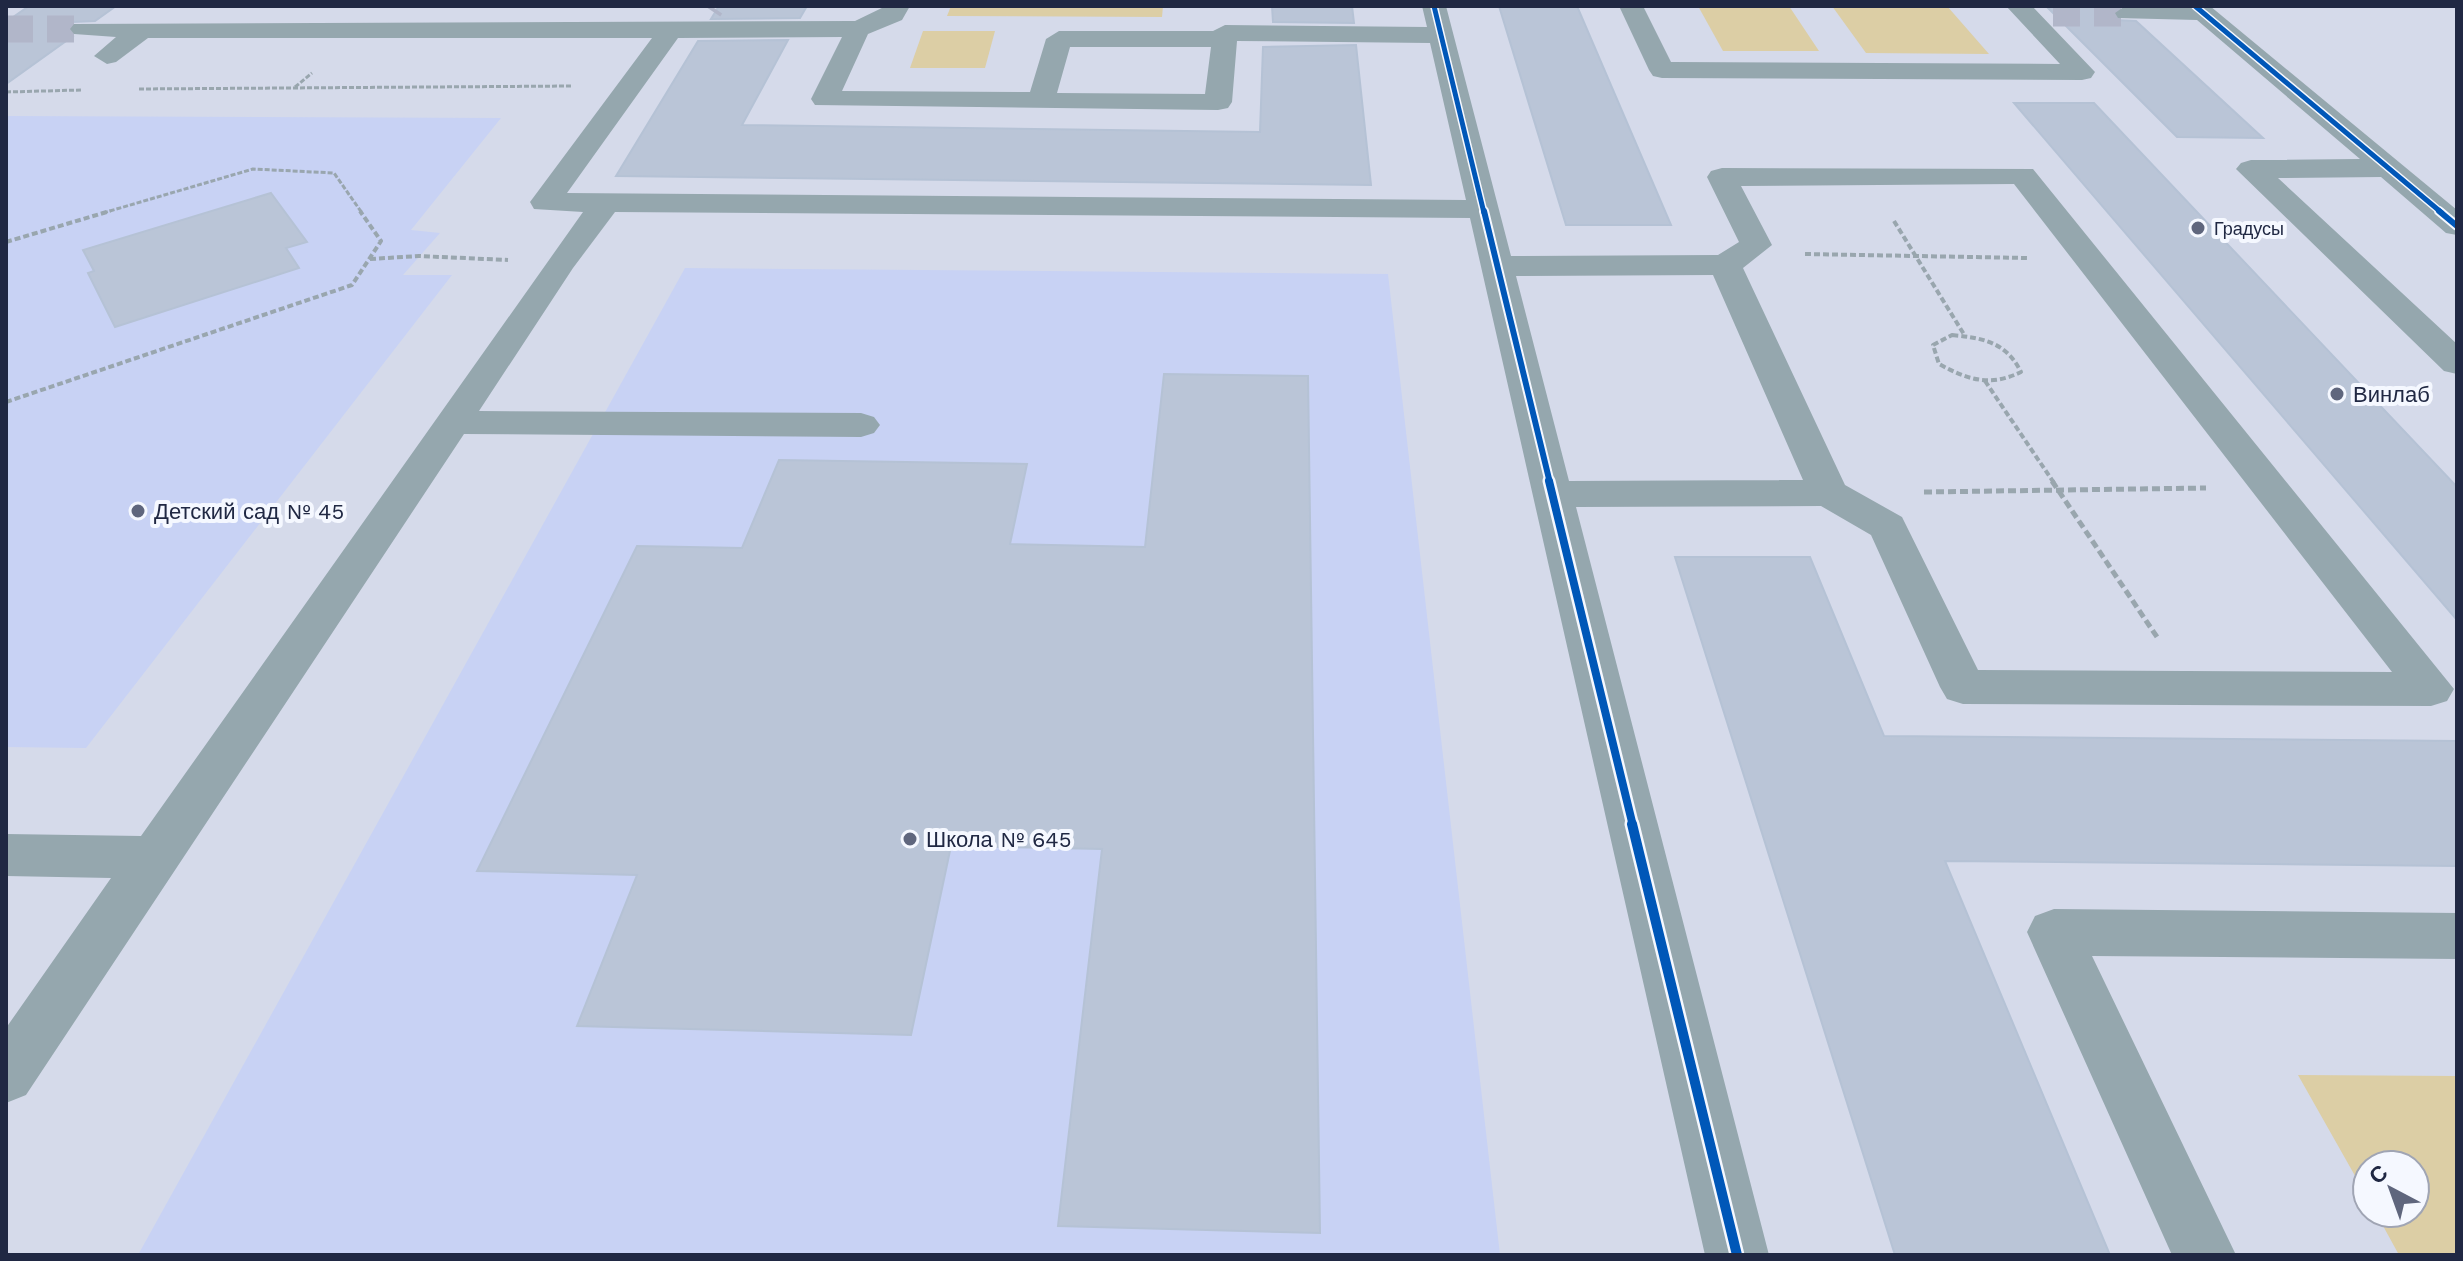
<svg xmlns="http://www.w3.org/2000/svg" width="2463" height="1261" viewBox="0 0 2463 1261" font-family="'Work Sans',sans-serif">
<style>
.built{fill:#c8d2f4}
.green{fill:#dccea5}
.building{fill:#bac5d7;stroke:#b5c2d5;stroke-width:2}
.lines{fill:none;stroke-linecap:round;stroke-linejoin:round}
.minor-tunnel{stroke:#b1b6c9;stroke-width:27;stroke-dasharray:27 14;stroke-linecap:butt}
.path-far2{stroke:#99a6ae;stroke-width:3;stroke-dasharray:5 2;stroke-linecap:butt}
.path-far1{stroke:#99a6ae;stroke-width:4;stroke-dasharray:6 3;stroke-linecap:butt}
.path{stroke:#99a6ae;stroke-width:5;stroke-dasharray:8 4;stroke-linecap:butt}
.minor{fill:#95a7ae;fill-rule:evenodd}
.cycleway-far3-casing{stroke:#f5f8ff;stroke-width:8}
.cycleway-far2-casing{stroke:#f5f8ff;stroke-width:10}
.cycleway-far1-casing{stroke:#f5f8ff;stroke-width:13}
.cycleway-casing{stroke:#f5f8ff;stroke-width:15}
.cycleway-far3{stroke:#0057b8;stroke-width:5}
.cycleway-far2{stroke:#0057b8;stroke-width:6}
.cycleway-far1{stroke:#0057b8;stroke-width:8}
.cycleway{stroke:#0057b8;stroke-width:10}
.poi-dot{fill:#5f667d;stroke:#f5f8ff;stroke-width:3}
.labels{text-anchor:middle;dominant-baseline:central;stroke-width:8;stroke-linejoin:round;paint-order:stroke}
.far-poi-label{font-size:18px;fill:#202843;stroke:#f5f8ff;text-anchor:start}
.poi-label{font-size:22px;fill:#202843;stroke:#f5f8ff;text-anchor:start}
</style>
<rect width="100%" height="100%" fill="#d5daea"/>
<g class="built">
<path d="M 6,116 L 501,118 L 411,230 L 440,233 L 403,275 L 452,275 L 86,748 L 6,747 Z"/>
<path d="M 685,268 L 1388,274 L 1500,1255 L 138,1255 Z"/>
</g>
<g class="green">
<path d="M 951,6 L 1163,6 L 1162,17 L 947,16 Z"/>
<path d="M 1698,6 L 1789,6 L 1819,51 L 1723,51 Z"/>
<path d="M 1832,6 L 1947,6 L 1989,54 L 1866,53 Z"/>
<path d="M 923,31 L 995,31 L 985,68 L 910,68 Z"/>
<path d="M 2298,1075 L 2457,1076 L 2457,1255 L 2399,1255 L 2376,1213 L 2415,1213 L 2415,1165 L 2367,1165 L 2367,1197 Z"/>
</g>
<g class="building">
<path d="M 29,6 L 116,6 L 95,21 L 72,22 L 67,29 L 73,36 L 6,84 L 6,22 Z"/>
<path d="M 719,6 L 807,6 L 800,18 L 711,19 Z"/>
<path d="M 1272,6 L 1352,6 L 1354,23 L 1273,22 Z"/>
<path d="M 1499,6 L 1577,6 L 1671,225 L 1566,225 Z"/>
<path d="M 2046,6 L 2119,6 L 2112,12 L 2115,20 L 2136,21 L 2263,138 L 2177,137 Z"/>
<path d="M 788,40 L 742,125 L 1260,132 L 1263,47 L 1356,45 L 1371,185 L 616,176 L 698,41 Z"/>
<path d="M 2014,103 L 2094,103 L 2457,487 L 2457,620 Z"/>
<path d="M 271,193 L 307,242 L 286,248 L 299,268 L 115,327 L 88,273 L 94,271 L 83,250 Z"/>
<path d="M 1164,374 L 1308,376 L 1320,1233 L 1058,1226 L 1102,849 L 951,846 L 911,1035 L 577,1026 L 637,875 L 477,871 L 637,546 L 742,548 L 779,460 L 1027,464 L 1010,544 L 1145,547 Z"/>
<path d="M 1675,557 L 1810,557 L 1884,736 L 2457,741 L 2457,866 L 1945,861 L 2110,1255 L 1895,1255 Z"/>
</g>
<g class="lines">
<g class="minor-tunnel">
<path d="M 709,9 L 711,6"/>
<path d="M 2053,13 L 2127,13"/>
<path d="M 6,29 L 83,29"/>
</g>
<g class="path-far2">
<path d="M 295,87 L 312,73"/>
<path d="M 139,89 L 573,86"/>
<path d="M 6,92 L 81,90"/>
<path d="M 103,213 L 253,169 L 334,173 L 362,213"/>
</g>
<g class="path-far1">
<path d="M 1894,221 L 1965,336"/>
<path d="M 6,242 L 110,211"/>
<path d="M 1805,254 L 2027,258"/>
<path d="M 370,259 L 419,256 L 508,260"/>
<path d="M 1952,335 C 1983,338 2006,342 2021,372 C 1990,387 1968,380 1939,364 L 1933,345 Z"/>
<path d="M 1985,381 L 2054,483"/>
<path d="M 6,402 L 352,285 L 381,241 L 360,211"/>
</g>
<g class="path">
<path d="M 2052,481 L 2157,637"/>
<path d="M 1924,492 L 2206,488"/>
</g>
<g class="minor">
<path d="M 886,6 L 910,6 L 902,20 L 868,34 L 842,91 L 1030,92 L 1046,39 L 1059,31 L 1213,31 L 1225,25 L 1427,27 L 1422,6 L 1446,6 L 1511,256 L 1718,255 L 1739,242 L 1707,177 L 1711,171 L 1722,168 L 2033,169 L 2454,689 L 2447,701 L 2431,706 L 1963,704 L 1947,699 L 1940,687 L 1871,535 L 1821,506 L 1576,507 L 1769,1255 L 1705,1255 L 1470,218 L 615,212 L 573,268 L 479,411 L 861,413 L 874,417 L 880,425 L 874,433 L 861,437 L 464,434 L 26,1095 L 6,1103 L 6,1028 L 111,878 L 6,876 L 6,834 L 141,836 L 583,212 L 534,209 L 530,202 L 652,38 L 148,38 L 116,62 L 107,64 L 94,56 L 116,37 L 74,34 L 70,29 L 74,24 L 855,21 ZM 842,37 L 811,99 L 815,105 L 1218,110 L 1228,108 L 1232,102 L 1237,41 L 1430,43 L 1466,200 L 567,193 L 678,38 ZM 1070,47 L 1211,47 L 1205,94 L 1057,93 ZM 2014,184 L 2392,672 L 1978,670 L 1902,517 L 1845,485 L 1743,268 L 1772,245 L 1741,186 ZM 1713,275 L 1803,480 L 1569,481 L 1516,276 Z"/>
<path d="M 1619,6 L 1643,6 L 1671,62 L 2060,64 L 2006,6 L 2032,6 L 2095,72 L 2091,78 L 2082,80 L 1662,78 L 1653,76 L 1649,70 Z"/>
<path d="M 2125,6 L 2210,6 L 2457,210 L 2457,235 L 2446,233 L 2381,177 L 2278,178 L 2457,344 L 2457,374 L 2444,371 L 2236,169 L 2241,163 L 2251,160 L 2360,159 L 2197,20 L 2118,18 L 2115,13 Z"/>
<path d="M 2054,909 L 2457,913 L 2457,959 L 2092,956 L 2236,1255 L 2172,1255 L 2027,932 L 2035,916 Z"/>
</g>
<g class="cycleway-far3-casing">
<g id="cycleway-far3">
<path d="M 1434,6 L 1484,213"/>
<path d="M 2195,6 L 2442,213"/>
</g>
</g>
<g class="cycleway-far2-casing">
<g id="cycleway-far2">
<path d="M 1484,211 L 1550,483"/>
<path d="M 2439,211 L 2457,226"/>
</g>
</g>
<g class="cycleway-far1-casing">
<path id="cycleway-far1" d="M 1549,481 L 1633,826"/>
</g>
<g class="cycleway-casing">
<path id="cycleway" d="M 1632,824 L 1737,1255"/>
</g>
<use href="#cycleway-far3" class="cycleway-far3"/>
<use href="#cycleway-far2" class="cycleway-far2"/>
<use href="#cycleway-far1" class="cycleway-far1"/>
<use href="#cycleway" class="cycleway"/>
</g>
<g class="poi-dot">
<circle cx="2198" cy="228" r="8"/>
<circle cx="2337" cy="394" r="8"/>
<circle cx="138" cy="511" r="8"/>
<circle cx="910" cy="839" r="8"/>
</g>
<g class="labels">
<g class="far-poi-label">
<text x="2214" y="228">Градусы</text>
</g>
<g class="poi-label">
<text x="2353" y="394">Винлаб</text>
<text x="154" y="511">Детский сад № 45</text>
<text x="926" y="839">Школа № 645</text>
</g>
</g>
<rect width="2463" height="1261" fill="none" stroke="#202843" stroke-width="16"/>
<g transform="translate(2391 1189) rotate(319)"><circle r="38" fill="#f5f8ff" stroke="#a0a5b4" stroke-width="2"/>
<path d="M0-6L14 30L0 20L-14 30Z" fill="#5f667d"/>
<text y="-12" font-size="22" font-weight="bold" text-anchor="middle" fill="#202843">С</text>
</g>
</svg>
